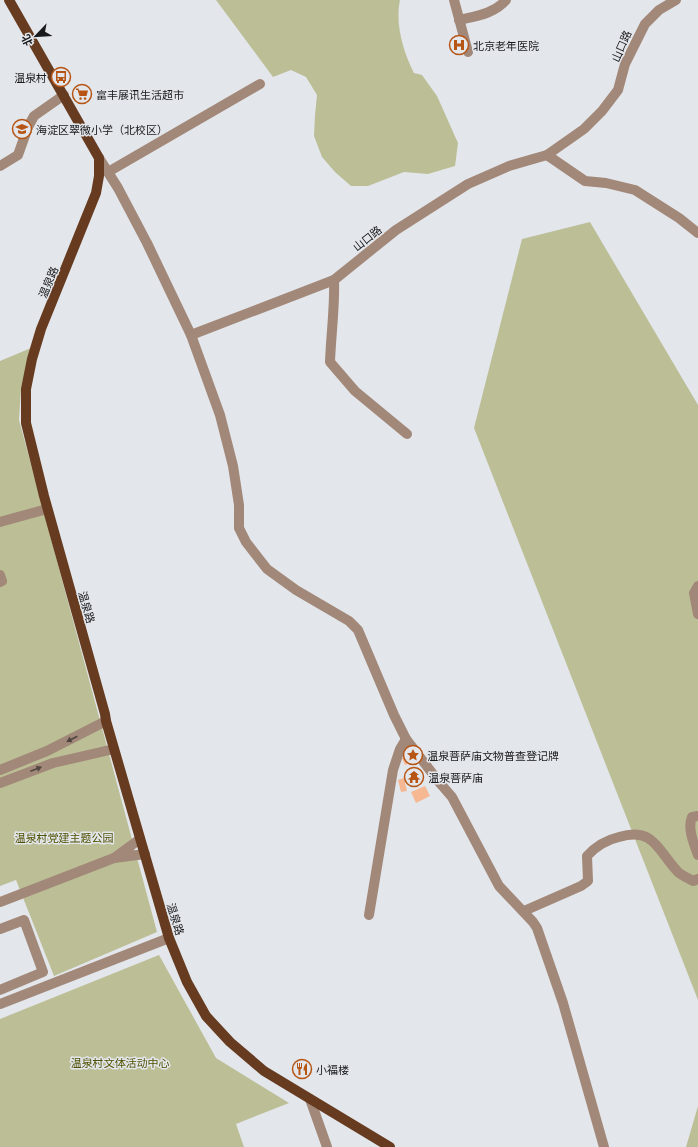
<svg xmlns="http://www.w3.org/2000/svg" width="698" height="1147" viewBox="0 0 698 1147" font-family="Lato,'Noto Sans SC',sans-serif">
<style>
.green{fill:#bcbf96}
.building{fill:#f5b893}
.lines{fill:none;stroke-linecap:round;stroke-linejoin:round}
.minor{stroke:#a28879;stroke-width:10}
.major{stroke:#663b1f;stroke-width:10}
.oneway{fill:#504641}
.labels{text-anchor:middle;dominant-baseline:central;stroke-width:3;stroke-linejoin:round;paint-order:stroke}
.poi-label{font-size:11px;fill:#191a1c;stroke:#e3e6eb;text-anchor:start}
.street-label{font-size:11px;fill:#191a1c;stroke:#e3e6eb}
.park-label{font-size:11px;fill:#505100;stroke:#e3e6eb}
</style>
<rect width="100%" height="100%" fill="#e3e6eb"/>
<g class="green">
<path d="M 216,0 L 400,0 C 395,24 403,51 414,73 L 422,75 L 437,96 L 458,143 L 455,166 L 428,174 L 404,172 L 368,186 L 351,186 L 335,172 L 322,157 L 314,136 L 315,115 L 317,95 L 306,77 L 291,70 L 273,77 Z"/>
<path d="M 590,222 L 698,405 L 698,1000 L 474,428 L 522,239 Z"/>
<path d="M 31,348 L 21,388 L 19,420 L 157,932 L 54,976 L 16,880 L 0,886 L 0,361 Z"/>
<path d="M 159,955 L 216,1058 L 289,1103 L 236,1124 L 244,1147 L 0,1147 L 0,1019 Z"/>
<path d="M 698,1106 L 698,1147 L 686,1147 Z"/>
</g>
<g class="building">
<path d="M 412,754 L 415,761 L 405,765 L 402,758 Z"/>
<path d="M 404,778 L 407,791 L 401,792 L 398,780 Z"/>
<path d="M 425,786 L 430,796 L 416,803 L 411,792 Z"/>
</g>
<g class="lines">
<g class="minor">
<path d="M 454,0 L 468,52"/>
<path d="M 459,20 C 476,16 494,14 506,0"/>
<path d="M 547,155 L 585,181 L 606,183 L 635,190 L 679,218 L 698,233"/>
<path d="M 99,158 L 118,188 L 147,243 L 191,335 L 334,280 L 396,230 L 468,184 L 509,166 L 547,155 L 584,129 L 602,111 L 618,90 L 625,64 L 645,24 L 659,10 L 676,0"/>
<path d="M 0,166 L 18,155 L 28,127 L 34,116 L 64,95"/>
<path d="M 108,172 L 260,84"/>
<path d="M 334,280 C 335,307 331,334 330,362 L 355,391 L 407,434"/>
<path d="M 191,335 L 220,415 L 233,466 L 239,505 L 239,528 L 246,542 L 267,569 L 296,590 L 349,621 L 358,630 L 394,715 L 406,739 L 439,782 L 452,797 L 499,886 L 533,922 L 537,928 L 563,1003 L 604,1147"/>
<path d="M 0,522 L 47,509"/>
<path d="M 0,575 L 2,581 L 0,582"/>
<path d="M 698,586 L 694,593 L 698,614"/>
<path d="M 0,770 L 47,751 L 106,721"/>
<path d="M 0,783 L 53,763 L 114,749"/>
<path d="M 698,816 L 692,817 C 687,828 694,844 698,855"/>
<path d="M 140,839 L 114,858 L 145,854"/>
<path d="M 0,902 L 114,858"/>
<path d="M 524,911 L 581,886 L 588,881 L 587,856 C 596,846 606,840 619,837 C 655,826 658,852 679,873 C 683,876 688,878 693,881 L 698,879"/>
<path d="M 369,915 L 393,770 L 400,749 L 406,739"/>
<path d="M 0,929 L 24,920 L 43,972 L 0,990"/>
<path d="M 0,1004 L 169,938"/>
<path d="M 310,1099 L 327,1147"/>
</g>
<path class="major" d="M 9,0 L 99,158 L 99,176 L 96,193 L 41,329 L 32,359 L 26,389 L 26,423 L 44,496 L 105,714 L 106,721 L 169,938 L 187,982 L 206,1016 L 230,1042 L 264,1071 L 390,1147"/>
</g>
<defs><path id="oneway-solid" d="M-6-.8H1V-3.2L6.5 0L1 3.2V.8H-6Z"/></defs>
<g class="oneway">
<use href="#oneway-solid" transform="translate(72 739) rotate(153)"/>
<use href="#oneway-solid" transform="translate(36 769) rotate(-21)"/>
</g>
<defs>
<g id="hospital-ring" transform="scale(1)"><circle r="9.5" fill="#e3e6eb" stroke="#b65514" stroke-width="1.5"/><path d="M-5-5h3v3.5h4V-5h3V5h-3V1.5h-4V5h-3Z" fill="#b65514"/></g>
<g id="bus-ring" transform="scale(1)"><circle r="9.5" fill="#e3e6eb" stroke="#b65514" stroke-width="1.5"/><path d="M-5-6H5V4H4V6H2V4H-2V6H-4V4H-5ZM-3.5-4V0h7V-4ZM-3.5 1.2v1.5H-2V1.2ZM2 1.2v1.5H3.5V1.2Z" fill="#b65514"/></g>
<g id="supermarket-ring" transform="scale(1)"><circle r="9.5" fill="#e3e6eb" stroke="#b65514" stroke-width="1.5"/><path d="M-6-5.5h2.5l.6 2H6L4.5 2H-2.5L-4.4-4H-6ZM-1.5 3.2a1.3 1.3 0 1 0 .1 0ZM3 3.2a1.3 1.3 0 1 0 .1 0Z" fill="#b65514"/></g>
<g id="school-ring" transform="scale(1)"><circle r="9.5" fill="#e3e6eb" stroke="#b65514" stroke-width="1.5"/><path d="M0-5L7-2L0 1L-7-2ZM-4 1L0 2.5L4 1V4Q0 6-4 4Z" fill="#b65514"/></g>
<g id="sight-ring" transform="scale(1)"><circle r="9.5" fill="#e3e6eb" stroke="#b65514" stroke-width="1.5"/><path d="M0-6L1.8-2.2L6-1.7L2.9 1.2L3.7 5.4L0 3.3L-3.7 5.4L-2.9 1.2L-6-1.7L-1.8-2.2Z" fill="#b65514"/></g>
<g id="temple-ring" transform="scale(1)"><circle r="9.5" fill="#e3e6eb" stroke="#b65514" stroke-width="1.5"/><path d="M0-6L5-2H3V0L6.5 2.5H4V6H1.5V3h-3V6H-4V2.5H-6.5L-3 0V-2H-5Z" fill="#b65514"/></g>
<g id="restaurant-ring" transform="scale(1)"><circle r="9.5" fill="#e3e6eb" stroke="#b65514" stroke-width="1.5"/><path d="M-5-6h1v4h1v-4h1v4h1v-4h1v5L-1.5 .5V6h-2V.5L-5-1ZM5-6V6H3V1.5H1.5Q1.5-4 5-6Z" fill="#b65514"/></g>
</defs>
<g fill-rule="evenodd">
<use href="#hospital-ring" x="459" y="45"/>
<use href="#bus-ring" x="61" y="77"/>
<use href="#supermarket-ring" x="82" y="94"/>
<use href="#school-ring" x="22" y="129"/>
<use href="#sight-ring" x="413" y="755"/>
<use href="#temple-ring" x="414" y="777"/>
<use href="#restaurant-ring" x="302" y="1069"/>
</g>
<g class="labels">
<g class="poi-label">
<text x="473" y="45">北京老年医院</text>
<text x="47" y="77" text-anchor="end">温泉村</text>
<text x="96" y="94">富丰展讯生活超市</text>
<text x="36" y="129">海淀区翠微小学（北校区）</text>
<text x="427" y="755">温泉菩萨庙文物普查登记牌</text>
<text x="428" y="777">温泉菩萨庙</text>
<text x="316" y="1069">小福楼</text>
</g>
<g class="street-label">
<text transform="translate(621 46) rotate(-66)">山口路</text>
<text transform="translate(367 238) rotate(-38)">山口路</text>
<text transform="translate(48 282) rotate(-67)">温泉路</text>
<text transform="translate(87 607) rotate(74)">温泉路</text>
<text transform="translate(176 919) rotate(73)">温泉路</text>
</g>
<g class="park-label">
<text x="64" y="837">温泉村党建主题公园</text>
<text x="120" y="1062">温泉村文体活动中心</text>
</g>
</g>
<g transform="translate(36 36) rotate(245)" stroke="#e3e6eb" stroke-width="3" paint-order="stroke">
<path d="M0-3L7 15L0 10L-7 15Z" fill="#191a1c"/>
<text y="-6" font-size="11" font-weight="bold" text-anchor="middle" fill="#191a1c">北</text>
</g>
</svg>
